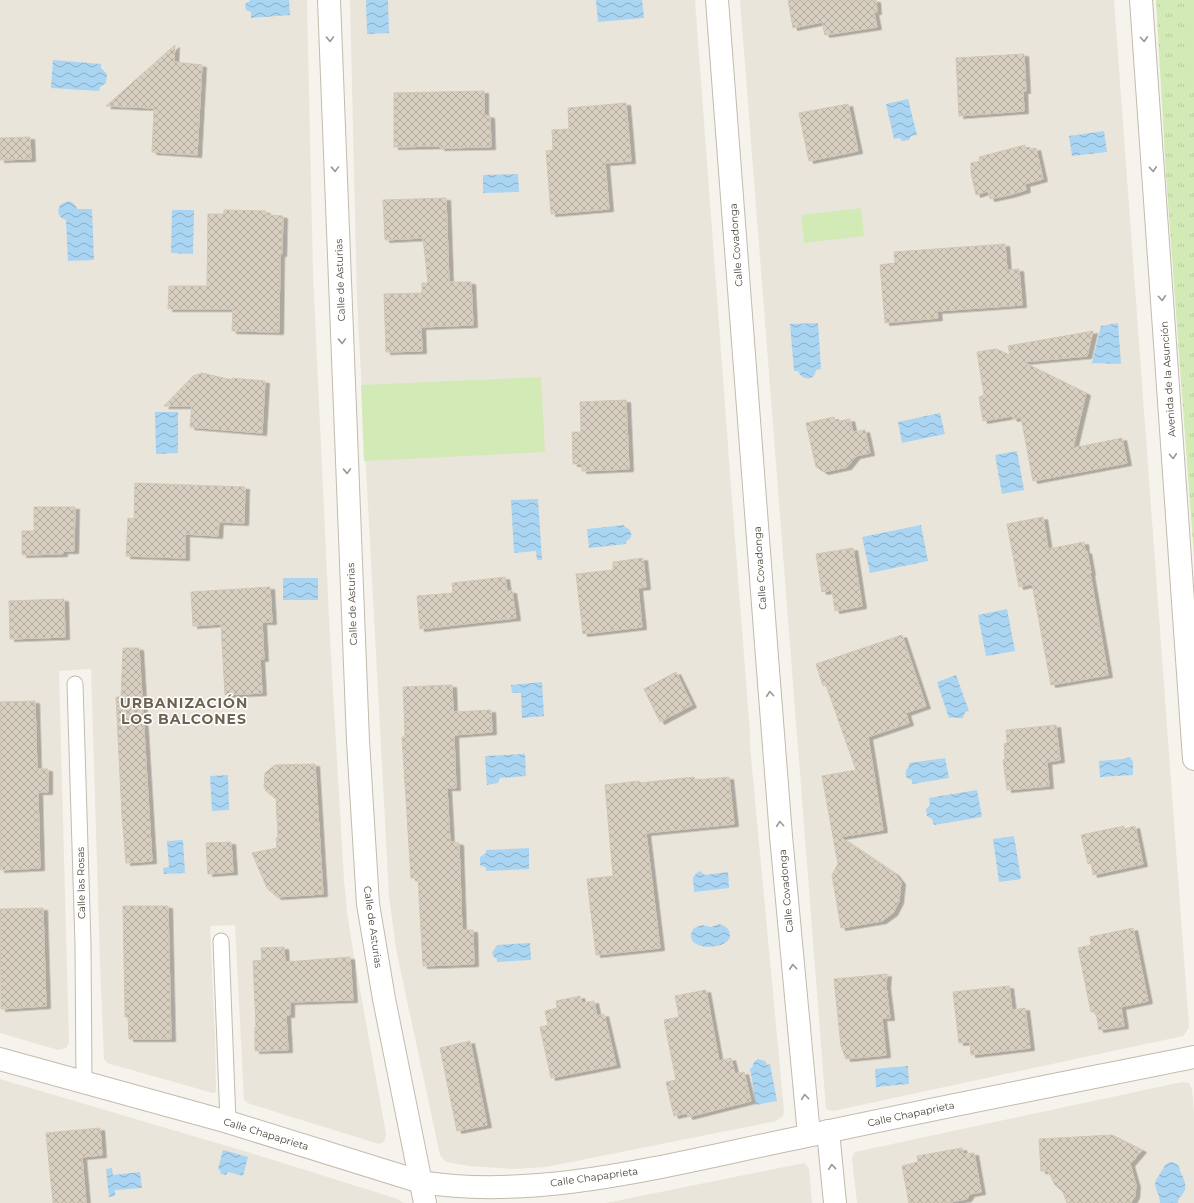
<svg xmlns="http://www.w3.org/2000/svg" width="1194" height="1203" viewBox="0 0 1194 1203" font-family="Montserrat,sans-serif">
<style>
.residential{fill:#eae5da}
.grass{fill:url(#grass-tufts)}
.pitch{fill:#d2eab5}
.water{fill:url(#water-waves)}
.building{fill:url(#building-cross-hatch);stroke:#d3c7b4;filter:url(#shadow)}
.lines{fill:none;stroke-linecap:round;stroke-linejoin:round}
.service-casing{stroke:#c2bbae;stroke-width:17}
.minor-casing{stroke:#c2bbae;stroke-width:24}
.service{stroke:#fff;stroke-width:15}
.minor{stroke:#fff;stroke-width:22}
.oneway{stroke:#9c9892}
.labels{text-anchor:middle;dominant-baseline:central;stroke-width:3;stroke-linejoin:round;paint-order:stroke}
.street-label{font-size:10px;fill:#4b4439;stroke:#fff}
.district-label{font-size:14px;font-weight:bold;letter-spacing:1px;fill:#6e6250;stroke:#fff}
</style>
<defs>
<pattern id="grass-tufts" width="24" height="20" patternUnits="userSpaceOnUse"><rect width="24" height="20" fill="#d2eab5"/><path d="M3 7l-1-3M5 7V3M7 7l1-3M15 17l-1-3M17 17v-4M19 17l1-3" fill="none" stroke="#b6ca9c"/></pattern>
<pattern id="water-waves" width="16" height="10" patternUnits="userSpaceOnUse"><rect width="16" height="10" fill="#a9d4f2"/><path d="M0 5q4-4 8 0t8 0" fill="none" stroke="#8caec5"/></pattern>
<pattern id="building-cross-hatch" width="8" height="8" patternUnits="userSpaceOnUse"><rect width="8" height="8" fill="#d8cfc1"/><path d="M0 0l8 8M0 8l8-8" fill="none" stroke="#b1aa9e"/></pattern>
<filter id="shadow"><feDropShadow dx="4.5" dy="2.5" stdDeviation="0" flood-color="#0004"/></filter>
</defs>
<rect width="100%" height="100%" fill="#f6f3ec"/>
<g class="residential">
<path d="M 0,0 L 307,0 L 313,274 L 330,639 L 344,880 L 347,912 L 354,956 L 386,1134 L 384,1142 L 379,1144 L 250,1104 L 244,1100 L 235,925 L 210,926 L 215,1038 L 216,1092 L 213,1093 L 107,1063 L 104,1059 L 100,961 L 91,669 L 59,671 L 69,1043 L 66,1048 L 58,1050 L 0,1033 Z"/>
<path d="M 350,0 L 695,0 L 732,500 L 750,732 L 750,746 L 784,1111 L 783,1116 L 776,1121 L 546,1167 L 514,1169 L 469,1166 L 447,1162 L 444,1160 L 440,1155 L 396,949 L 389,896 L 357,300 Z"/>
<path d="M 740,0 L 1114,0 L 1189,1027 L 1185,1034 L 1183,1036 L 833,1111 L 826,1109 Z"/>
<path d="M 0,1079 L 254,1154 L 398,1199 L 403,1203 L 0,1203 Z"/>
<path d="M 1182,1082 L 1189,1083 L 1192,1089 L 1194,1113 L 1194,1203 L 857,1203 L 852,1159 L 853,1155 L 855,1152 Z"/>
<path d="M 804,1163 L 808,1167 L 809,1169 L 812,1203 L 606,1203 Z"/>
</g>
<path class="grass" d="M 1156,0 L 1194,0 L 1194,558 L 1166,175 Z"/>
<g class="pitch">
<path d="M 1184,0 L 1194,0 L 1194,91 L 1191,92 Z"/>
<path d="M 861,208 L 864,236 L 804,243 L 801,215 Z"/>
<path d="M 541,377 L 545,452 L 364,461 L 361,385 Z"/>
</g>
<g class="water">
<path d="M 250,0 L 289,0 L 290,15 L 251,18 L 251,12 L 246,10 L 245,6 L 246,3 L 250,1 Z"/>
<path d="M 366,0 L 388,0 L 389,33 L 367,34 Z"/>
<path d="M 596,0 L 642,0 L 644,18 L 598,22 Z"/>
<path d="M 53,60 L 101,64 L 101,68 L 107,74 L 106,83 L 100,87 L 99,91 L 51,88 Z"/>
<path d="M 908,99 L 917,135 L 911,136 L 909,140 L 902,141 L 900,138 L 894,139 L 886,104 Z"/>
<path d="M 1104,131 L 1107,152 L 1072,156 L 1069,136 Z"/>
<path d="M 518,174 L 519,192 L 483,193 L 483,175 Z"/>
<path d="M 69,201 L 73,203 L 78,209 L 92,209 L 94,260 L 68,261 L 66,220 C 58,217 56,211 61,204 Z"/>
<path d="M 172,210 L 194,210 L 193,254 L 171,253 Z"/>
<path d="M 818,323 L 821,369 L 816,370 C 815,381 802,381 798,371 L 794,371 L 790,324 Z"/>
<path d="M 1118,323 L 1121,364 L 1092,363 L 1101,326 Z"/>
<path d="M 155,412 L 178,412 L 178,453 L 156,454 Z"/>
<path d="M 940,413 L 945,434 L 902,443 L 898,422 Z"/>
<path d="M 1017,451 L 1024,490 L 1002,494 L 995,455 Z"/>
<path d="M 538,499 L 542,560 L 537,560 L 536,551 L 514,553 L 511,500 Z"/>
<path d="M 624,525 L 625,527 C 630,529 632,532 631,537 L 626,542 L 626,544 L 589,548 L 587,529 Z"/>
<path d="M 921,525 L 928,561 L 870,573 L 862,537 Z"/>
<rect x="283" y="578" width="35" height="22"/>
<path d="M 1007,609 L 1015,651 L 986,656 L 978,615 Z"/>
<path d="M 956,675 L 969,711 L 965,712 L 963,718 C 957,719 954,716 949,718 L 937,682 Z"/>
<path d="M 542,682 L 544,716 L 522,718 L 521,693 L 512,693 L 511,685 Z"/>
<path d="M 525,754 L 526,776 L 500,778 L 498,783 L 487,785 L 485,756 Z"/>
<path d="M 1128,757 L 1130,757 L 1133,762 L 1133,775 L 1100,777 L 1099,761 L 1123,759 Z"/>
<path d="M 945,758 L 949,778 L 912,784 L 912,780 L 907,778 C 905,773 905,770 909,767 L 909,763 Z"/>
<path d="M 228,775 L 229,810 L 212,811 L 210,776 Z"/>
<path d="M 977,790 L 982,817 L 934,825 L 932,819 L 927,816 L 926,809 L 930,805 L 929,798 Z"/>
<path d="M 1014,836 L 1021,879 L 999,882 L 993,839 Z"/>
<path d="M 183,840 L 185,873 L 164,874 L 163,868 L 169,867 L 167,841 Z"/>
<path d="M 529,848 L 529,869 L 486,871 L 486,868 L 480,865 L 480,857 L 486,853 L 486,850 Z"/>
<path d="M 699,871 L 705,875 L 728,872 L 729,888 L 694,892 L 693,877 Z"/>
<path d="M 719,924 C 725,926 729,928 730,934 C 732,952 678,952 694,928 L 702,925 L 711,927 Z"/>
<path d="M 530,943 L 531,960 L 497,962 L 497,959 L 494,957 L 492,953 L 497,945 Z"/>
<path d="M 758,1059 L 765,1061 L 767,1065 L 770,1064 L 777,1101 L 756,1105 L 750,1068 L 752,1068 L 754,1062 Z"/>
<path d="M 908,1066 L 909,1084 L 876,1087 L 875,1069 Z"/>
<path d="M 223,1150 L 248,1157 L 243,1176 L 228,1172 L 226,1175 L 221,1174 L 220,1170 L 218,1169 Z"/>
<path d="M 1171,1162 C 1182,1165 1178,1168 1182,1175 C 1186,1183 1188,1191 1179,1198 L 1178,1203 L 1160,1203 L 1159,1196 L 1156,1189 L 1155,1184 L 1156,1180 L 1166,1164 Z"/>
<path d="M 112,1168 L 113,1175 L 140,1172 L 142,1188 L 115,1190 L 115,1196 L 109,1197 L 106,1169 Z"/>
</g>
<g class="building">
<path d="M 788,0 L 876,0 L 877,12 L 874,12 L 877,27 L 825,35 L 822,22 L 793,28 Z"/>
<path d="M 175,45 L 174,62 L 202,65 L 197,155 L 152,152 L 154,108 L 106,106 Z"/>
<path d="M 1024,54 L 1026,91 L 1023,91 L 1024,111 L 959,116 L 956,58 Z"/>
<path d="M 484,91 L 484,115 L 490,116 L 491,147 L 440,148 L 440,146 L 394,147 L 394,93 Z"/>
<path d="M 626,103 L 631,161 L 605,163 L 609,209 L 551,214 L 546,151 L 553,150 L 552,130 L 569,129 L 568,108 Z"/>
<path d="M 848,104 L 858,151 L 809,161 L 799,113 Z"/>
<path d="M 30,137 L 31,159 L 0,160 L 0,138 Z"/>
<path d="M 1025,145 L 1026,150 L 1036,148 L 1043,179 L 1025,184 L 1026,190 L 1009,195 L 990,199 L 988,191 L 976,195 L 971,173 L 971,163 L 980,161 L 979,157 Z"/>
<path d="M 446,198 L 449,282 L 471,282 L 473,325 L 421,327 L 422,351 L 386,352 L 384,294 L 422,293 L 422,283 L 428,283 L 423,238 L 385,240 L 383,200 Z"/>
<path d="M 224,210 L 266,211 L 266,215 L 283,216 L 282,254 L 280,254 L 279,332 L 232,331 L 233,309 L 168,309 L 169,286 L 207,286 L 208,214 L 224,214 Z"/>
<path d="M 1005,244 L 1007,270 L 1019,269 L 1022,305 L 937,311 L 938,318 L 885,323 L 880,265 L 895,263 L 894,252 Z"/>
<path d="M 1093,331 L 1087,356 L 1023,362 L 1086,393 L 1073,448 L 1122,438 L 1127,463 L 1033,481 L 1021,417 L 1013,419 L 1012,416 L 983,421 L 979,397 L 984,395 L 977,352 L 996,349 L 1010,355 L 1008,346 Z"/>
<path d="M 202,373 L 232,380 L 232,378 L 265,381 L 262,433 L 190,427 L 192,406 L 164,406 L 193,376 Z"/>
<path d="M 626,400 L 629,469 L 582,471 L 582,464 L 573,464 L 572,432 L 581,432 L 580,402 Z"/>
<path d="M 834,417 L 835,422 L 850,419 L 853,432 L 865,430 L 870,453 L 856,456 L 847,467 L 824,472 L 816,467 L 806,423 Z"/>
<path d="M 135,483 L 245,487 L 244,523 L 219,522 L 218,536 L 185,534 L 185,558 L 126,556 L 128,518 L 134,519 Z"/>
<path d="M 34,507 L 75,507 L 74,551 L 63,551 L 63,554 L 22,555 L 22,531 L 34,531 Z"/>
<path d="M 1043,517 L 1048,549 L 1084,542 L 1085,552 L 1087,551 L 1091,573 L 1090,573 L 1108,675 L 1051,685 L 1032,584 L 1019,587 L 1007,524 Z"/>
<path d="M 853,548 L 862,606 L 835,611 L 832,590 L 822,592 L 816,554 Z"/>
<path d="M 643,558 L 646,587 L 638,588 L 642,627 L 583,634 L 576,574 L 613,570 L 613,562 Z"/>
<path d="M 505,577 L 507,591 L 512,591 L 516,618 L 420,629 L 417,596 L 453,593 L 452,583 Z"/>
<path d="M 270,587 L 272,622 L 262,622 L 264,659 L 260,659 L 262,693 L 225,695 L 221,624 L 193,626 L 191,592 Z"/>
<path d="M 64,599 L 65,637 L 10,639 L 9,601 Z"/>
<path d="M 902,635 L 926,706 L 906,713 L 909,723 L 868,737 L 883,830 L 840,837 L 895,874 L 901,882 L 899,901 L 893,913 L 882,921 L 841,928 L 832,875 L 838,864 L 822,776 L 856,770 L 826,685 L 823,686 L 816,664 Z"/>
<path d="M 123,648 L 139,648 L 152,861 L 126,863 L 122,816 L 116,697 L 121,697 Z"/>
<path d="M 676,672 L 692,705 L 660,722 L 644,689 Z"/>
<path d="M 452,685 L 453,712 L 491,710 L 492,732 L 454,735 L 456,788 L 447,788 L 450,842 L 459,843 L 462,930 L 473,930 L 474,964 L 423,966 L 418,878 L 411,878 L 402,737 L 405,737 L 403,687 Z"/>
<path d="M 35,701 L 37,769 L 48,769 L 48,792 L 38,792 L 40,868 L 0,870 L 0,702 Z"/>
<path d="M 1056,725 L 1060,760 L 1047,762 L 1049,786 L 1007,790 L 1003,760 L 1005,759 L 1004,744 L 1007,743 L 1006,730 Z"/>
<path d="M 315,764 L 323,894 L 277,897 L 267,888 L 252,853 L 277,848 L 276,838 L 278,837 L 276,799 L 266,791 L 264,787 L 265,773 L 275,765 Z"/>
<path d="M 694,777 L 695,780 L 729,777 L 734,824 L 646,833 L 660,948 L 596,955 L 587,879 L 613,876 L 605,785 L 639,781 L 640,783 Z"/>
<path d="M 1124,826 L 1124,829 L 1135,826 L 1143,864 L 1093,875 L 1091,863 L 1088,864 L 1081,835 Z"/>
<path d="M 231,842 L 233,872 L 208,874 L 206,843 Z"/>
<path d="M 123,906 L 168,906 L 171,1039 L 129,1039 L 128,1017 L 125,1017 Z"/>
<path d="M 43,908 L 46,1006 L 1,1009 L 0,909 Z"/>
<path d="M 1133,928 L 1148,1001 L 1121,1007 L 1124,1026 L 1099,1030 L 1096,1012 L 1091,1012 L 1078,948 L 1091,945 L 1090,937 Z"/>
<path d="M 284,947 L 285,962 L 350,957 L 353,1000 L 290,1002 L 290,1015 L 286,1015 L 288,1050 L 255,1051 L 255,1027 L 256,1027 L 253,961 L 262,960 L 261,948 Z"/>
<path d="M 887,974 L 886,986 L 890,1018 L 882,1018 L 886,1055 L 846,1059 L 841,1046 L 834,979 Z"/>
<path d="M 1009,986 L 1012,1010 L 1025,1008 L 1030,1048 L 971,1055 L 970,1042 L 959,1043 L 953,992 Z"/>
<path d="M 706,990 L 719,1061 L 731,1058 L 735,1074 L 744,1072 L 751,1101 L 688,1117 L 687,1113 L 674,1116 L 666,1082 L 676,1080 L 664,1020 L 679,1017 L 675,996 Z"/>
<path d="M 580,996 L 582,1003 L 594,1001 L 597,1016 L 604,1014 L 616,1065 L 551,1078 L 540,1027 L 548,1025 L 545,1011 L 557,1008 L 556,1001 Z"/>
<path d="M 470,1041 L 487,1125 L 457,1131 L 440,1048 Z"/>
<path d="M 100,1128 L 102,1155 L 82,1157 L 86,1203 L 53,1203 L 46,1133 Z"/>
<path d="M 1112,1135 L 1142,1150 L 1130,1164 L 1136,1185 L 1135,1196 L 1131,1203 L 1067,1203 L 1063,1192 L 1055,1185 L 1048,1171 L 1041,1171 L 1039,1139 Z"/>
<path d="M 962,1148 L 963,1154 L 974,1153 L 981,1192 L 970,1194 L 967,1199 L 945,1203 L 909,1203 L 902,1166 L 918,1162 L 917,1156 Z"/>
</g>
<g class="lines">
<g class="service-casing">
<g id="service">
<path d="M 75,684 L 83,944 L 84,1081"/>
<path d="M 221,941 L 228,1122"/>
</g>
</g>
<g class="minor-casing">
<g id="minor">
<path d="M 329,0 L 358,741 L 368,904 L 384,999 L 425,1203"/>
<path d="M 717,0 L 768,670 L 781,836 L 809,1135"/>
<path d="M 1141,0 L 1194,759"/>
<path d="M 0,1059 L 228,1122 L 421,1182 C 470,1190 520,1188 570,1182 C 650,1172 728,1152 807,1136 C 936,1108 1065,1083 1194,1057"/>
<path d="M 828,1131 L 835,1203"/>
</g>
</g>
<use href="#service" class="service"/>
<use href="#minor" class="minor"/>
</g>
<defs><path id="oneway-chevron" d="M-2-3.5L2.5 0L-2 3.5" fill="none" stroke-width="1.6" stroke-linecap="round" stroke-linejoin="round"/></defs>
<g class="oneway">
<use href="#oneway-chevron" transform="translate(330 39) rotate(88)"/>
<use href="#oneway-chevron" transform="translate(1144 39) rotate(86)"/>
<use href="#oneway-chevron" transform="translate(335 169) rotate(88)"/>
<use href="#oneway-chevron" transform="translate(1153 169) rotate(86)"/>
<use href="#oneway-chevron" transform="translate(1162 298) rotate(86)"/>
<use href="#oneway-chevron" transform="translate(342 341) rotate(88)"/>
<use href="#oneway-chevron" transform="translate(1173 456) rotate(86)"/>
<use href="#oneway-chevron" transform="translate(347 471) rotate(88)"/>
<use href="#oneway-chevron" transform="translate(770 694) rotate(-95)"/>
<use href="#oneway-chevron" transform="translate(780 824) rotate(-95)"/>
<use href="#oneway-chevron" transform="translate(793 967) rotate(-95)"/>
<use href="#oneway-chevron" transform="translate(805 1097) rotate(-95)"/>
<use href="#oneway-chevron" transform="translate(832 1167) rotate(-96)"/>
</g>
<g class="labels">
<g class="street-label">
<text transform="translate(736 245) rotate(-94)">Calle Covadonga</text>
<text transform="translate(340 280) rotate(-92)">Calle de Asturias</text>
<text transform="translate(1168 379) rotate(-94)">Avenida de la Asunción</text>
<text transform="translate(760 568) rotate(-94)">Calle Covadonga</text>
<text transform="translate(352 604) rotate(-92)">Calle de Asturias</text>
<text transform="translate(81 883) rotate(-91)">Calle las Rosas</text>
<text transform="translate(786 891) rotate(-95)">Calle Covadonga</text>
<text transform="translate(373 927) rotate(82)">Calle de Asturias</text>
<text transform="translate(911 1114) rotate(-12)">Calle Chapaprieta</text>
<text transform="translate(266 1134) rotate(17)">Calle Chapaprieta</text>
<text transform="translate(594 1177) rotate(-8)">Calle Chapaprieta</text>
</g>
<g class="district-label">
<text x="184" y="703">URBANIZACIÓN<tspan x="184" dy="16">LOS BALCONES</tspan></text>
</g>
</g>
</svg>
